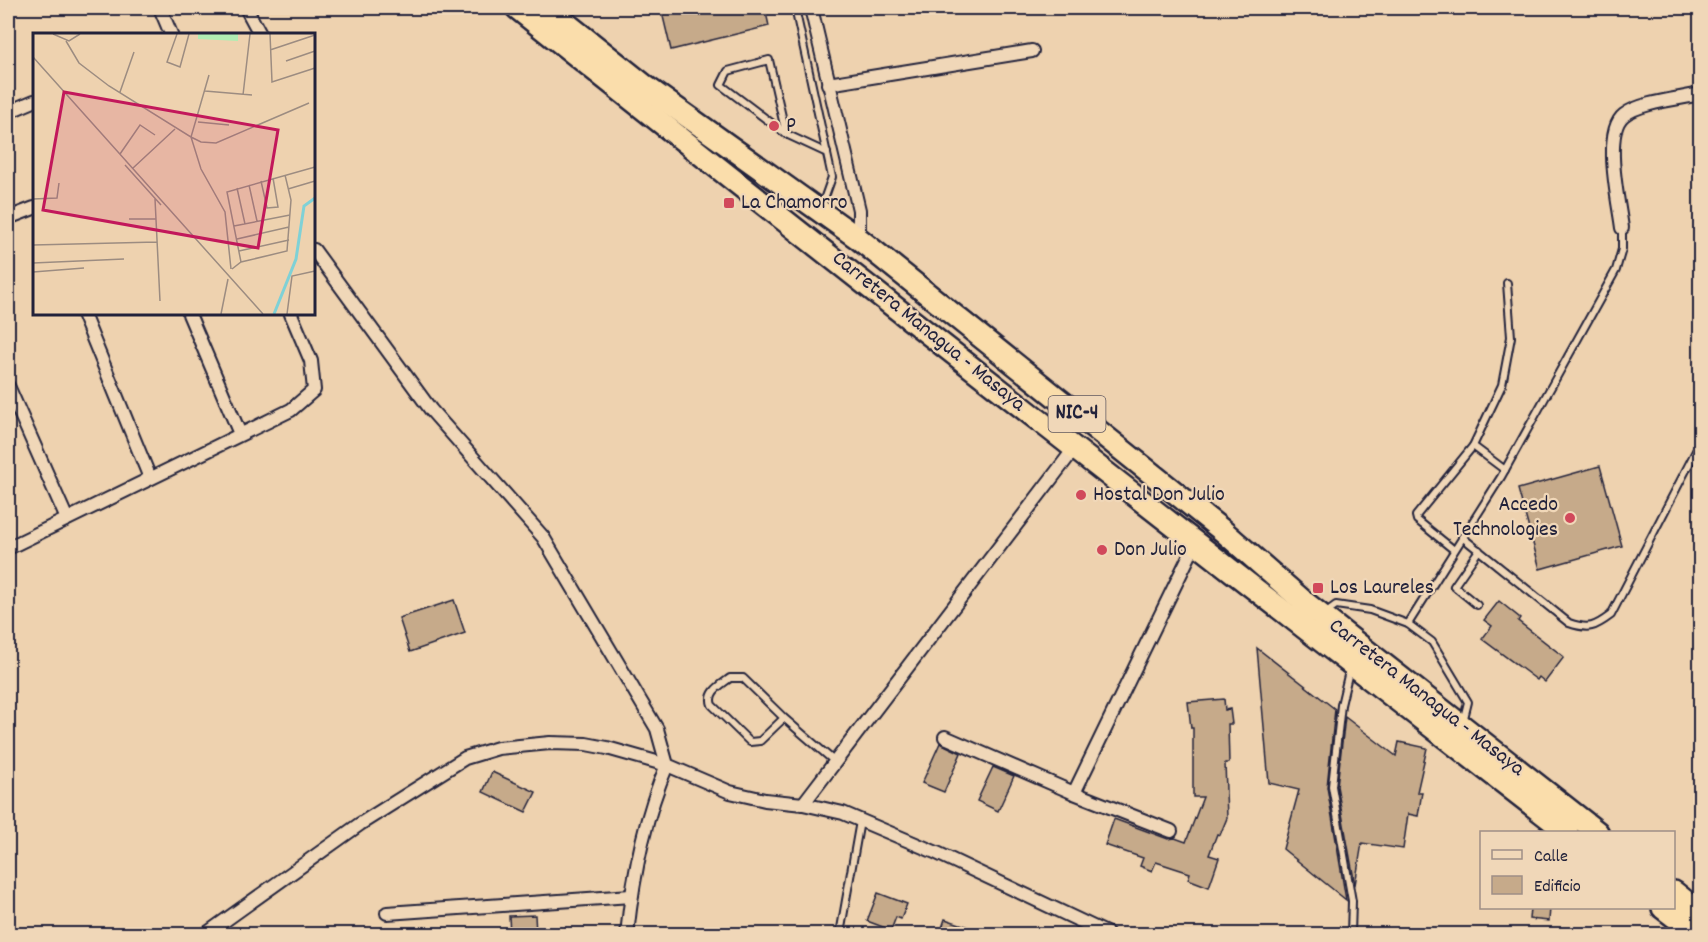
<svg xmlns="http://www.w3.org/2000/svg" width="1708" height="942" viewBox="0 0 1708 942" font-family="Dekko,sans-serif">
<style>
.building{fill:#c6aa8a;stroke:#22223b;stroke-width:1.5}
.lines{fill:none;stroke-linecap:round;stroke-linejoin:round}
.service-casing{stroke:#22223b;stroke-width:10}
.minor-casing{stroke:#22223b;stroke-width:16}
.trunk-casing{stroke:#22223b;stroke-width:26}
.service{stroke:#f0d7b8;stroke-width:6}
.minor{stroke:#f0d7b8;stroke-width:12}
.trunk{stroke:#faddab;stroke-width:21}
.poi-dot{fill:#d1495b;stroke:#f0d7b8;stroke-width:2}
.labels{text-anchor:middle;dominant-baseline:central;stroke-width:4.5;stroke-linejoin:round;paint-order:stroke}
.shield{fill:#f0d7b8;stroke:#605860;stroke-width:1.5}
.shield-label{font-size:21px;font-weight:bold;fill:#22223b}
.poi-label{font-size:22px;fill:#22223b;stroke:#f0d7b8;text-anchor:start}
.street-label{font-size:22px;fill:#22223b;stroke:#f0d7b8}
.inset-river{fill:none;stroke:#7fd1d6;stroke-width:3}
.inset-road{fill:none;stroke:#9c8c81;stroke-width:1.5}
.view{fill:#c2185b;fill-opacity:0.15;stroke:#c2185b;stroke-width:3}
.inset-edge{fill:none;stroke:#22223b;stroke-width:3}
</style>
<rect width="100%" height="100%" fill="#eed2af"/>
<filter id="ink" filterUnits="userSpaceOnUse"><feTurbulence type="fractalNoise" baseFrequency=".0167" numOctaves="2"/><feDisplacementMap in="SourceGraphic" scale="12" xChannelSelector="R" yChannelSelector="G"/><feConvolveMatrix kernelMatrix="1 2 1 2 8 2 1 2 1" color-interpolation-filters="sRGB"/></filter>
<g filter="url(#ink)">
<g class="building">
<path d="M 661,8 L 765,8 L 769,26 L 671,50 Z"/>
<path d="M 1600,466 L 1622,546 L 1540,569 L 1518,489 Z"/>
<path d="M 454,600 L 465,633 L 410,652 L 399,618 Z"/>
<path d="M 1499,601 L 1520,618 L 1518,621 L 1564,657 L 1545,682 L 1539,677 L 1537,680 L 1482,639 L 1492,626 L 1484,620 Z"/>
<path d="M 1257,648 L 1335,709 L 1327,787 L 1346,900 L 1283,849 L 1299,790 L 1269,783 Z"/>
<path d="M 1224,699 L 1225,710 L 1230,709 L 1232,724 L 1228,724 L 1229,763 L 1225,763 L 1227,818 L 1220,835 L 1217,834 L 1209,855 L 1219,858 L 1209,887 L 1188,879 L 1190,873 L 1156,862 L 1152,871 L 1140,866 L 1143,858 L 1105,845 L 1114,819 L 1168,839 L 1175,838 L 1186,842 L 1203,797 L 1193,797 L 1193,728 L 1191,728 L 1188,702 Z"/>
<path d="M 1345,717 L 1396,756 L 1399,742 L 1427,748 L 1417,792 L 1422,792 L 1418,816 L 1408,814 L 1403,849 L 1362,843 L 1355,885 L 1337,786 Z"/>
<path d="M 940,743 L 961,753 L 944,792 L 922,783 Z"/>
<path d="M 993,767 L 1014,776 L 998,811 L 977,801 Z"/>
<path d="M 492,772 L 536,792 L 526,812 L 483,792 Z"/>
<path d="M 878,893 L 907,904 L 901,919 L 896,917 L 891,930 L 867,921 Z"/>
<path d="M 1530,908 L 1550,908 L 1549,921 L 1529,919 Z"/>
<path d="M 535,915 L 536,934 L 510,934 L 509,916 Z"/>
<path d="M 945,919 L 984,932 L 983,934 L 940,934 Z"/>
</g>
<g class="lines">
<g class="service-casing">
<g id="service">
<path d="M 795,8 L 832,177 L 821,208"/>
<path d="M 786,134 L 769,60 L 728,71 L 721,85 L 786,134 L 827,153"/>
<path d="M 1473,446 L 1505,470"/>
<path d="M 1462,537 L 1569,623 C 1589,630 1595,627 1611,615 L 1700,443"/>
<path d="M 1454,550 L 1417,520 L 1416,516 L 1473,446 L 1502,385 L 1511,337 L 1507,283"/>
<path d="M 1477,605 L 1454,586 L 1479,550"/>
<path d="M 1325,613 L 1336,605 L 1370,610 L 1408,624 L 1432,642 L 1468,702 L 1463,722"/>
<path d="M 1408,624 L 1501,477 L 1616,270 L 1622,249 L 1622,228"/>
<path d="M 1350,667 L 1341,705 L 1332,786 L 1352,901 L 1351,934"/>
<path d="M 784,718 L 760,741 L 750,742 L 712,705 C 707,692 721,685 730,678 L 743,678 L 784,718 L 835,762"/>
<path d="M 840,934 L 860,821"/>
</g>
</g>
<g class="minor-casing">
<g id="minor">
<path d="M 160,8 L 171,34"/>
<path d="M 246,8 L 260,34"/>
<path d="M 811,8 L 859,210 L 859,239"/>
<path d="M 828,84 L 1032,51"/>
<path d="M 8,112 L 34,101"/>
<path d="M 8,218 L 34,208"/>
<path d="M 1622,228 C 1619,203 1602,132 1624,115 C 1641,102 1679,99 1700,94"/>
<path d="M 314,250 L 431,410 L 543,537 L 657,729 L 667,765 L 730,792 L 765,800 L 803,804 L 843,813 L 937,853 L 1108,934"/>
<path d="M 83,314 L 150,478"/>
<path d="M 189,314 L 240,434"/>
<path d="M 8,386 L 67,519"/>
<path d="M 8,548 L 291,410 L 314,390 L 311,361 L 291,314"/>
<path d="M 945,737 L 1074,793 L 1196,542"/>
<path d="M 1074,793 L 1171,831"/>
<path d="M 803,804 L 1074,449"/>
<path d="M 387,913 L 631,896"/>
<path d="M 206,934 L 360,824 L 465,758 L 498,748 L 550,743 L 586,744 L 607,748 L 667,765 C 644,818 633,877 627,934"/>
</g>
</g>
<g class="trunk-casing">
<g id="trunk">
<path d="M 517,8 C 865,286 1216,559 1567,832"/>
<path d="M 547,8 L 645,86 L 859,239 L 1223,531 L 1303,601 L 1597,832"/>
<path d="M 1674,892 L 1700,913"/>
<path d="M 1663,908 L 1697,934"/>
</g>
</g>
<use href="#service" class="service"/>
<use href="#minor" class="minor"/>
<use href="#trunk" class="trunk"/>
</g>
</g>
<g class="poi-dot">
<circle cx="774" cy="126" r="6"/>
<rect x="723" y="197" width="12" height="12" rx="3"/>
<circle cx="1081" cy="495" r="6"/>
<circle cx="1570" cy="518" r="6"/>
<circle cx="1102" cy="550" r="6"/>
<rect x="1312" y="582" width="12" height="12" rx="3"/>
</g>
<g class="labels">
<rect class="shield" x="1048.5" y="396" width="57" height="36" rx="4.5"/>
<g class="shield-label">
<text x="1077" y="414">NIC-4</text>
</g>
<g class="poi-label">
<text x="786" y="126">P</text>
<text x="741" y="203">La Chamorro</text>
<text x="1093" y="495">Hostal Don Julio</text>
<text x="1558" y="505" text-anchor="end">Accedo<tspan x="1558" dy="25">Technologies</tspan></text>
<text x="1114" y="550">Don Julio</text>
<text x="1330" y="588">Los Laureles</text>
</g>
<g class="street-label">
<text transform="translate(928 332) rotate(39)">Carretera Managua - Masaya</text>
<text transform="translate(1426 698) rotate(38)">Carretera Managua - Masaya</text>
</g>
</g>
<g transform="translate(33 33)">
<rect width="282" height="282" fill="#eed2af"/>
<path d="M 165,1 L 205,1 L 205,8 L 165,6 Z" fill="#b1edb3"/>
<path class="inset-river" d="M 241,281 L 263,226 L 271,173 L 282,165"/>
<path class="inset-road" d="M 20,1 L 36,8 L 47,1M 144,1 L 134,29 L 147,34 L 156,1M 237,1 L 239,49 L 282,35M 33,8 L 46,30 L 76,53 L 158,104 L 168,136 L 192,179 L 198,236M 237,17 L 282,2M 0,24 L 230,281M 253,28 L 282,18M 176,42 L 158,104 L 168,109 L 183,110 L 276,70M 172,58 L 219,62M 87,59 L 101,19M 210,62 L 217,1M 165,89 L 196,92M 87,121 L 107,92 L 122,102M 92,132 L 128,172M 100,135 L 142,96M 228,148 L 234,175 L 245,174 L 240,145M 216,152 L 224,188M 204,155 L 212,191M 255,156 L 282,148M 0,166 L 24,165 L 26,150M 122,166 L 127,268M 96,186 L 123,186M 201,193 L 257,182M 204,206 L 256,194M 0,212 L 124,209M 206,218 L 256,207M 208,229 L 194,159 L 282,134M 0,230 L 91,226M 199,236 L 208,229 L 254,218 L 258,167 L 252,142M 0,239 L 51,235M 188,281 L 195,246M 254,281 L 259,243 L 282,238"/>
<path class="view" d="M 31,59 L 245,97 L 225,215 L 10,177 Z"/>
<rect width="282" height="282" class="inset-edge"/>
</g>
<rect width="1708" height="942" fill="none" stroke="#f0d7b8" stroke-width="30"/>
<rect x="15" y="15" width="1678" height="912" fill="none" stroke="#22223b" stroke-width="2" filter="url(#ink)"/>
<rect x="1480" y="831" width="195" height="78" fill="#f0d7b8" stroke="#9e8f86" stroke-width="1.5"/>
<rect x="1492" y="850" width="30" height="9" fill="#f0d7b8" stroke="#9e8f86" stroke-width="1.5"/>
<text x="1534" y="861" font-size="18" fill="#22223b">Calle</text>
<rect x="1492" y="876" width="30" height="18" fill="#c6aa8a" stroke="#9e8f86" stroke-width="1.5"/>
<text x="1534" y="891" font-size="18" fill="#22223b">Edificio</text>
</svg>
